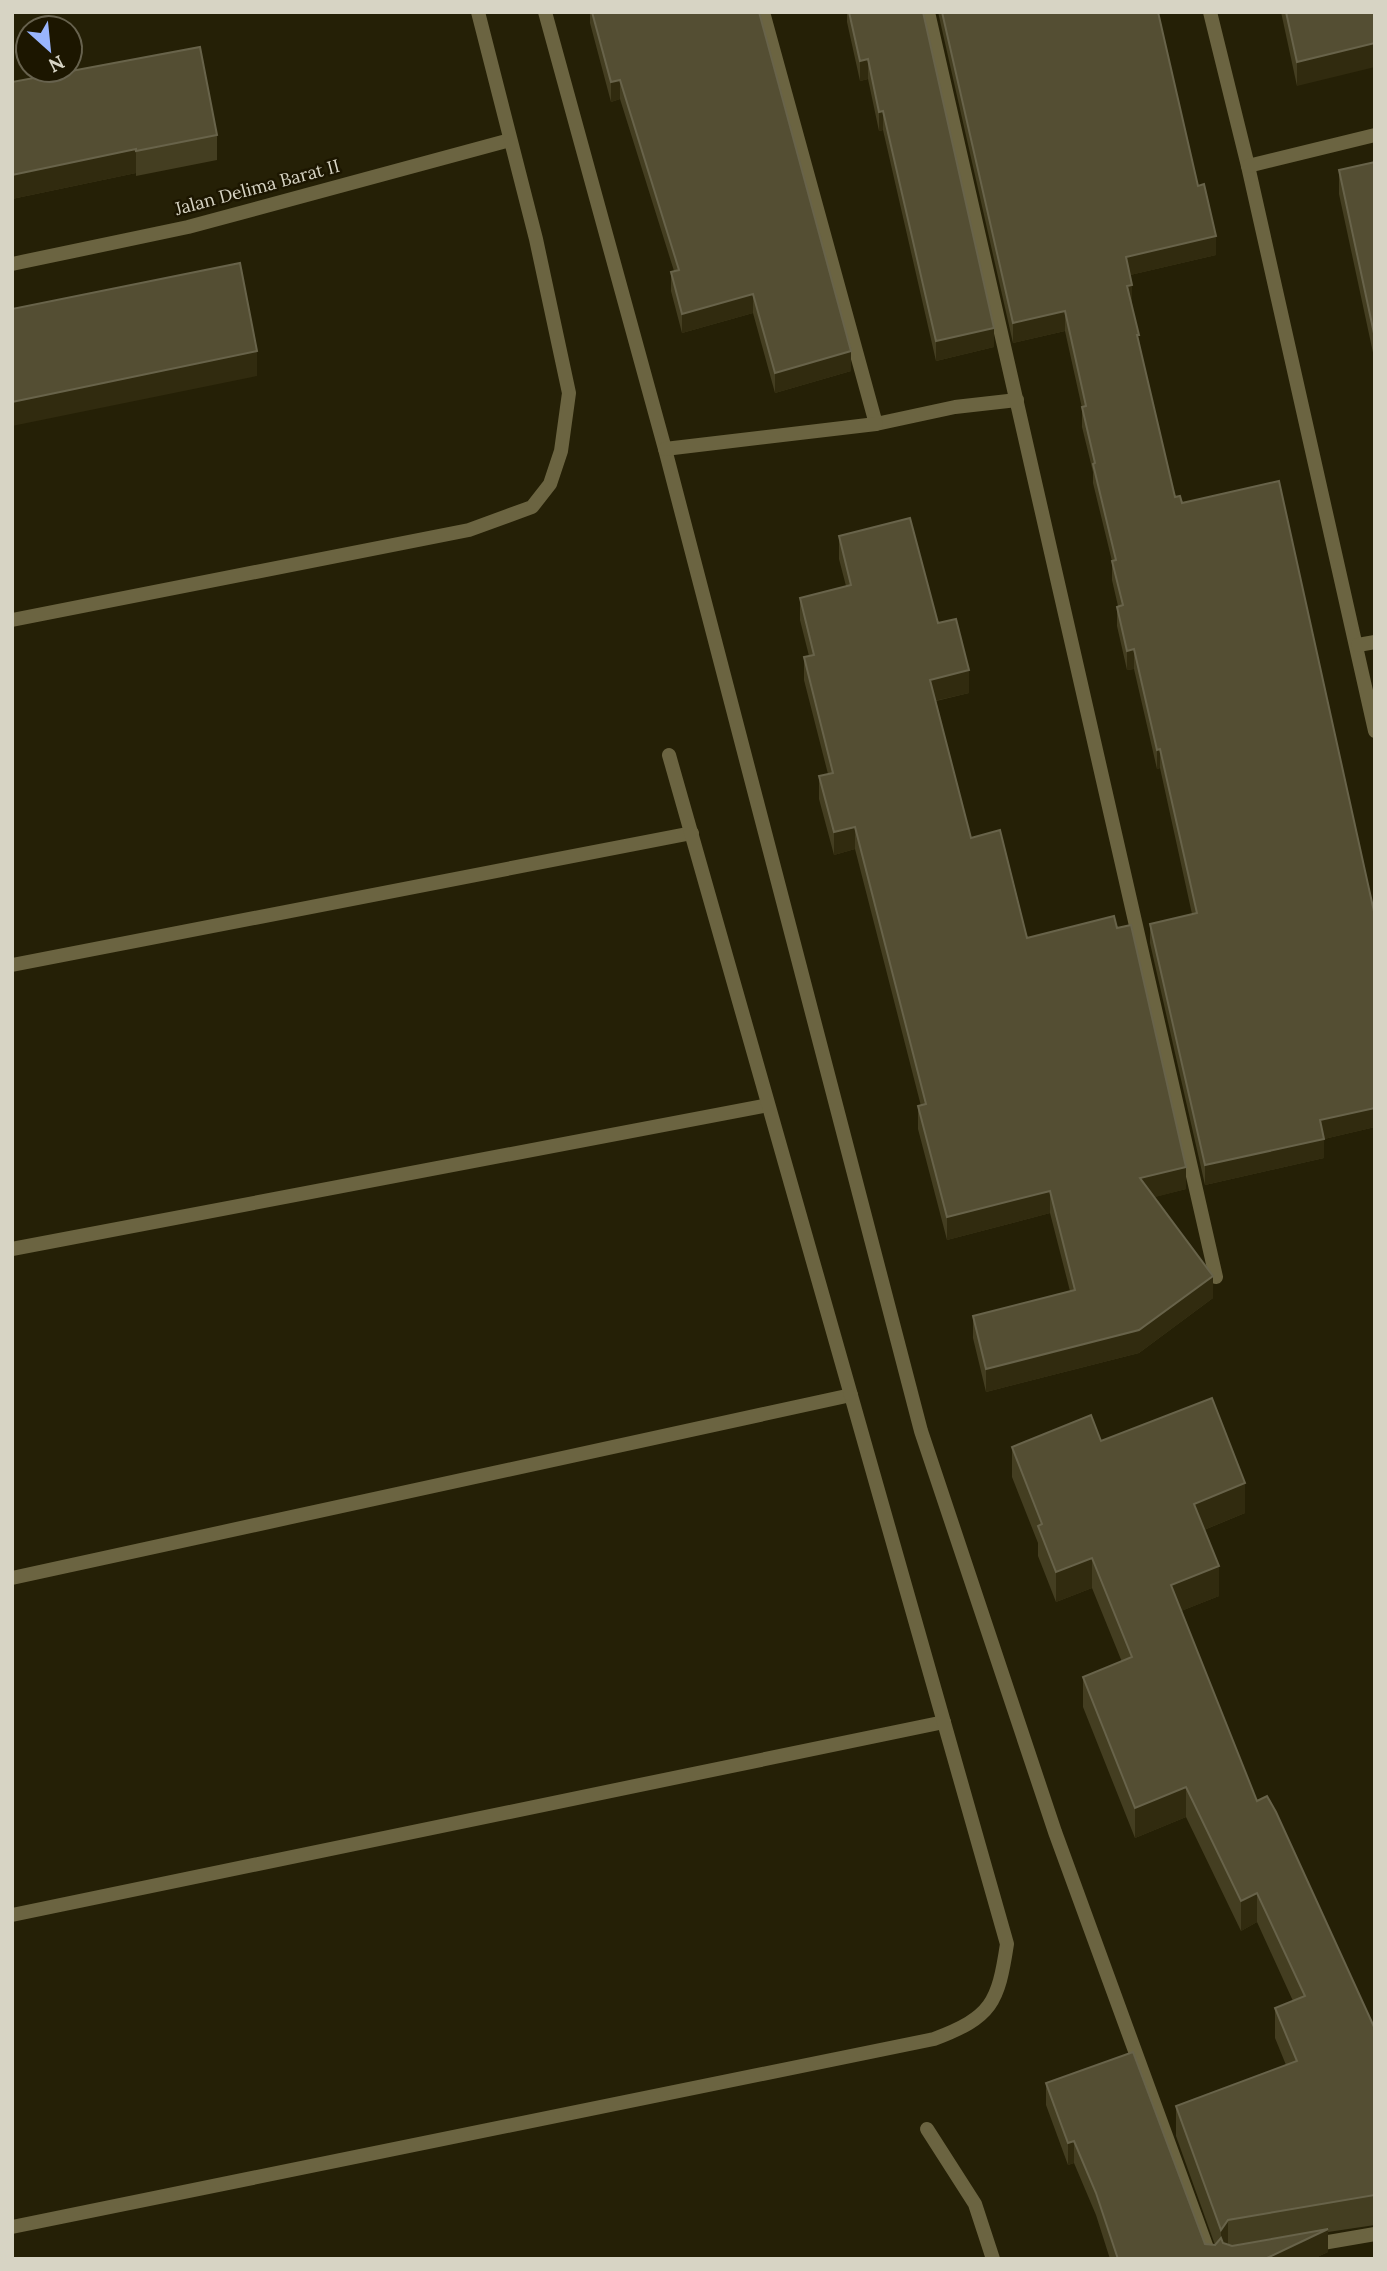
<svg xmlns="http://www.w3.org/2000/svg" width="1387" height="2271" viewBox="0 0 1387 2271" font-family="Lora,serif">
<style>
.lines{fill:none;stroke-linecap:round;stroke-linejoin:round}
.street{stroke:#6b6441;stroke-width:14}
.wall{fill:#443e21}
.shaded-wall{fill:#312b0f}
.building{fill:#544e33;stroke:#68634a;stroke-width:2}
.labels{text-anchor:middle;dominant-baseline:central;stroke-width:5;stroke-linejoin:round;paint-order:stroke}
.street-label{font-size:18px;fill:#d7d4c4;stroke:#1c1600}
</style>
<rect width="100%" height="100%" fill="#252006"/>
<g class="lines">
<g class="street">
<path d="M 545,12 L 665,449 L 921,1431 L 1055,1832 L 1211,2259"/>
<path d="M 763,12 L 876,424 L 955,407 L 1017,400"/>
<path d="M 928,12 L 1216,1277"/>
<path d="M 1210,12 L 1248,166 L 1375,731"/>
<path d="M 1248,166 L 1375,135"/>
<path d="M 12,264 L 188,227 L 510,140"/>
<path d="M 665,449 L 876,424"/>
<path d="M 12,620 L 469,530 L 532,507 L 550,484 L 561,451 L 569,393 L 536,239 L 478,12"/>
<path d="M 1358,645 L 1375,642"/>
<path d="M 12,965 L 692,833"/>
<path d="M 12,1249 L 768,1105"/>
<path d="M 12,1578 L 851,1395"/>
<path d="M 12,1915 L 944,1722"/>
<path d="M 927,2129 L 975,2204 L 993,2259"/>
<path d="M 12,2227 L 934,2039 C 992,2017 998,2003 1007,1944 L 669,755"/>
<path d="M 1311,2245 L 1375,2234"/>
</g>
</g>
<g class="wall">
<path d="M 590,12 L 759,12 L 851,371 L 775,393 L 753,313 L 682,333 L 671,291 L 671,272 L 674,271 L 620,99 L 611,102 L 590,23 Z"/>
<path d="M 847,12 L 923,12 L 994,347 L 936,361 L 883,130 L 879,131 L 868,79 L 860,81 L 847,22 Z"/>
<path d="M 938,12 L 1158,12 L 1198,186 L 1216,255 L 1130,275 L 1132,304 L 1139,347 L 1175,497 L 1182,503 L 1375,916 L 1375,1127 L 1324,1139 L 1324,1158 L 1205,1185 L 1150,943 L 1150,924 L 1192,914 L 1160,768 L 1157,769 L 1134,669 L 1127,670 L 1117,626 L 1117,607 L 1118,606 L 1112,580 L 1112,561 L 1093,483 L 1093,472 L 1082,427 L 1082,408 L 1065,331 L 1013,343 Z"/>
<path d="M 1281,12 L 1375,12 L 1297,86 Z"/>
<path d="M 12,82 L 217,135 L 217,160 L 136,176 L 136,173 L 12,199 Z"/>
<path d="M 1375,162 L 1375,362 L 1339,194 L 1339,170 Z"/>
<path d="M 839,536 L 938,623 L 969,693 L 936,701 L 971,838 L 1027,938 L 1186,1189 L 1154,1197 L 1213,1298 L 1139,1353 L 986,1392 L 973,1338 L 973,1316 L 1070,1291 L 1050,1213 L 947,1240 L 918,1129 L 918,1106 L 921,1106 L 855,849 L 834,855 L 819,799 L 819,776 L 828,774 L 804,680 L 804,657 L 809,656 L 800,620 L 800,598 L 846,586 L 839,559 Z"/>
<path d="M 1101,1441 L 1245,1513 L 1204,1530 L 1219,1596 L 1181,1611 L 1257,1801 L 1375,2029 L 1375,2225 L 1328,2232 L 1328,2252 L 1313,2259 L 1110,2259 L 1096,2215 L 1074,2163 L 1068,2165 L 1046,2105 L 1046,2083 L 1205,2244 L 1215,2245 L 1176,2136 L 1176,2106 L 1286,2065 L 1275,2038 L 1275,2008 L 1293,2001 L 1257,1922 L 1241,1931 L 1186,1817 L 1135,1838 L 1083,1707 L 1083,1677 L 1122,1662 L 1092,1588 L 1056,1602 L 1038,1556 L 1038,1543 L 1012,1477 L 1012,1447 Z"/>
</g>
<g class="shaded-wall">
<path d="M 1375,43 L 1375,67 L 1297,86 L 1297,62 Z"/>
<path d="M 868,59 L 868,79 L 860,81 L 860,61 Z"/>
<path d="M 620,80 L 620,99 L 611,102 L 611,82 Z"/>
<path d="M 883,111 L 883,130 L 879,131 L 879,112 Z"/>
<path d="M 136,149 L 136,173 L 12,199 L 12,175 Z"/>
<path d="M 1216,236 L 1216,255 L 1126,276 L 1126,257 Z"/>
<path d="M 1132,285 L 1132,304 L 1127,286 Z"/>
<path d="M 753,294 L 753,313 L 682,333 L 682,314 Z"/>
<path d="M 1065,311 L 1065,331 L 1013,343 L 1013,323 Z"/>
<path d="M 994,328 L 994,347 L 936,361 L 936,341 Z"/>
<path d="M 257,351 L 257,376 L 12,426 L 12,402 Z"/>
<path d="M 851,351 L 851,371 L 775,393 L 775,373 Z"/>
<path d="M 1134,649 L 1134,669 L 1127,670 L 1127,651 Z"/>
<path d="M 969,670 L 969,693 L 930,702 L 930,680 Z"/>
<path d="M 1160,749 L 1160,768 L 1157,769 L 1157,750 Z"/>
<path d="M 855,827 L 855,849 L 834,855 L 834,832 Z"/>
<path d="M 1375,1108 L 1375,1127 L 1320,1140 L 1320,1120 Z"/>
<path d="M 1324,1139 L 1324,1158 L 1205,1185 L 1205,1165 Z"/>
<path d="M 1186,1167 L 1186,1189 L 1140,1201 L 1140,1178 Z"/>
<path d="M 1050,1191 L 1050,1213 L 947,1240 L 947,1217 Z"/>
<path d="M 1213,1276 L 1213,1298 L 1139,1353 L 986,1392 L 986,1369 Z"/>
<path d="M 1245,1483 L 1245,1513 L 1194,1534 L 1194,1504 Z"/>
<path d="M 1092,1558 L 1092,1588 L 1056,1602 L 1056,1572 Z"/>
<path d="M 1219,1566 L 1219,1596 L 1171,1615 L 1171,1585 Z"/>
<path d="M 1186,1787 L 1186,1817 L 1135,1838 L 1135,1808 Z"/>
<path d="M 1257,1893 L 1257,1922 L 1241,1931 L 1241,1901 Z"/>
<path d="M 1074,2141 L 1074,2163 L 1068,2165 L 1068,2143 Z"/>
<path d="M 1228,2220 L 1228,2250 L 1221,2259 L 1221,2230 Z"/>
<path d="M 1328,2229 L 1328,2252 L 1313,2259 L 1265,2259 Z"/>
</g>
<g class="building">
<path d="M 592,12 L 759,12 L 851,351 L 775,373 L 753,294 L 682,314 L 671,272 L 679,270 L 620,80 L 611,82 Z"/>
<path d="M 849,12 L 923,12 L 994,328 L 936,341 L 883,111 L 879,112 L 868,59 L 860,61 Z"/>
<path d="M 942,12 L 1158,12 L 1198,186 L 1204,184 L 1216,236 L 1126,257 L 1132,285 L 1127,286 L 1139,335 L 1137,335 L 1175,497 L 1180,496 L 1182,503 L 1279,481 L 1375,916 L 1375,1108 L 1320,1120 L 1324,1139 L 1205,1165 L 1150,924 L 1197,913 L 1160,749 L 1157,750 L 1134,649 L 1127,651 L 1117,607 L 1123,605 L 1112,561 L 1116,560 L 1093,464 L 1095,463 L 1082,407 L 1086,406 L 1065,311 L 1013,323 Z"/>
<path d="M 1286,12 L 1375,12 L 1375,43 L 1297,62 Z"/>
<path d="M 200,47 L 217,135 L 136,151 L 136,149 L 12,175 L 12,82 Z"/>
<path d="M 1375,162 L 1375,338 L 1339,170 Z"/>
<path d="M 240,263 L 257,351 L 12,402 L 12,309 Z"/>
<path d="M 910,518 L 938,623 L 956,619 L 969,670 L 930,680 L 971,838 L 1000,830 L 1027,938 L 1114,916 L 1117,928 L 1131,925 L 1186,1167 L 1140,1178 L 1213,1276 L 1139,1330 L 986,1369 L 973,1316 L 1075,1290 L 1050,1191 L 947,1217 L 918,1106 L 926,1104 L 855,827 L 834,832 L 819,776 L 833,773 L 804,657 L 814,655 L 800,598 L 851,585 L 839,536 Z"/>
<path d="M 1212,1398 L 1245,1483 L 1194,1504 L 1219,1566 L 1171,1585 L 1257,1801 L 1267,1796 L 1276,1812 L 1375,2029 L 1375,2195 L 1228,2220 L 1221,2230 L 1176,2106 L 1297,2061 L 1275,2008 L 1305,1996 L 1257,1893 L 1241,1901 L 1186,1787 L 1135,1808 L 1083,1677 L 1132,1657 L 1092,1558 L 1056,1572 L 1038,1526 L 1042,1524 L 1012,1447 L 1091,1415 L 1101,1441 Z"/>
<path d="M 1133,2052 L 1205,2244 L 1215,2245 L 1221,2238 L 1223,2243 L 1232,2246 L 1328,2229 L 1265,2259 L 1118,2259 L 1096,2193 L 1074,2141 L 1068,2143 L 1046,2083 Z"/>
</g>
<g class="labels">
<g class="street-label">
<text transform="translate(257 187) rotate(-15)">Jalan Delima Barat II</text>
</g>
</g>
<rect width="1387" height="2271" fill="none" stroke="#d7d4c4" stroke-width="28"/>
<g transform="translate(49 49) rotate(153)"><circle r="33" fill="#1c1600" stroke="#67624e" stroke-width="2"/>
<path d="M0-5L12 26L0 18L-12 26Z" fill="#99b5fd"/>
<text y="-10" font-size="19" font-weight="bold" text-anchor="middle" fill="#d7d4c4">N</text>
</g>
</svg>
